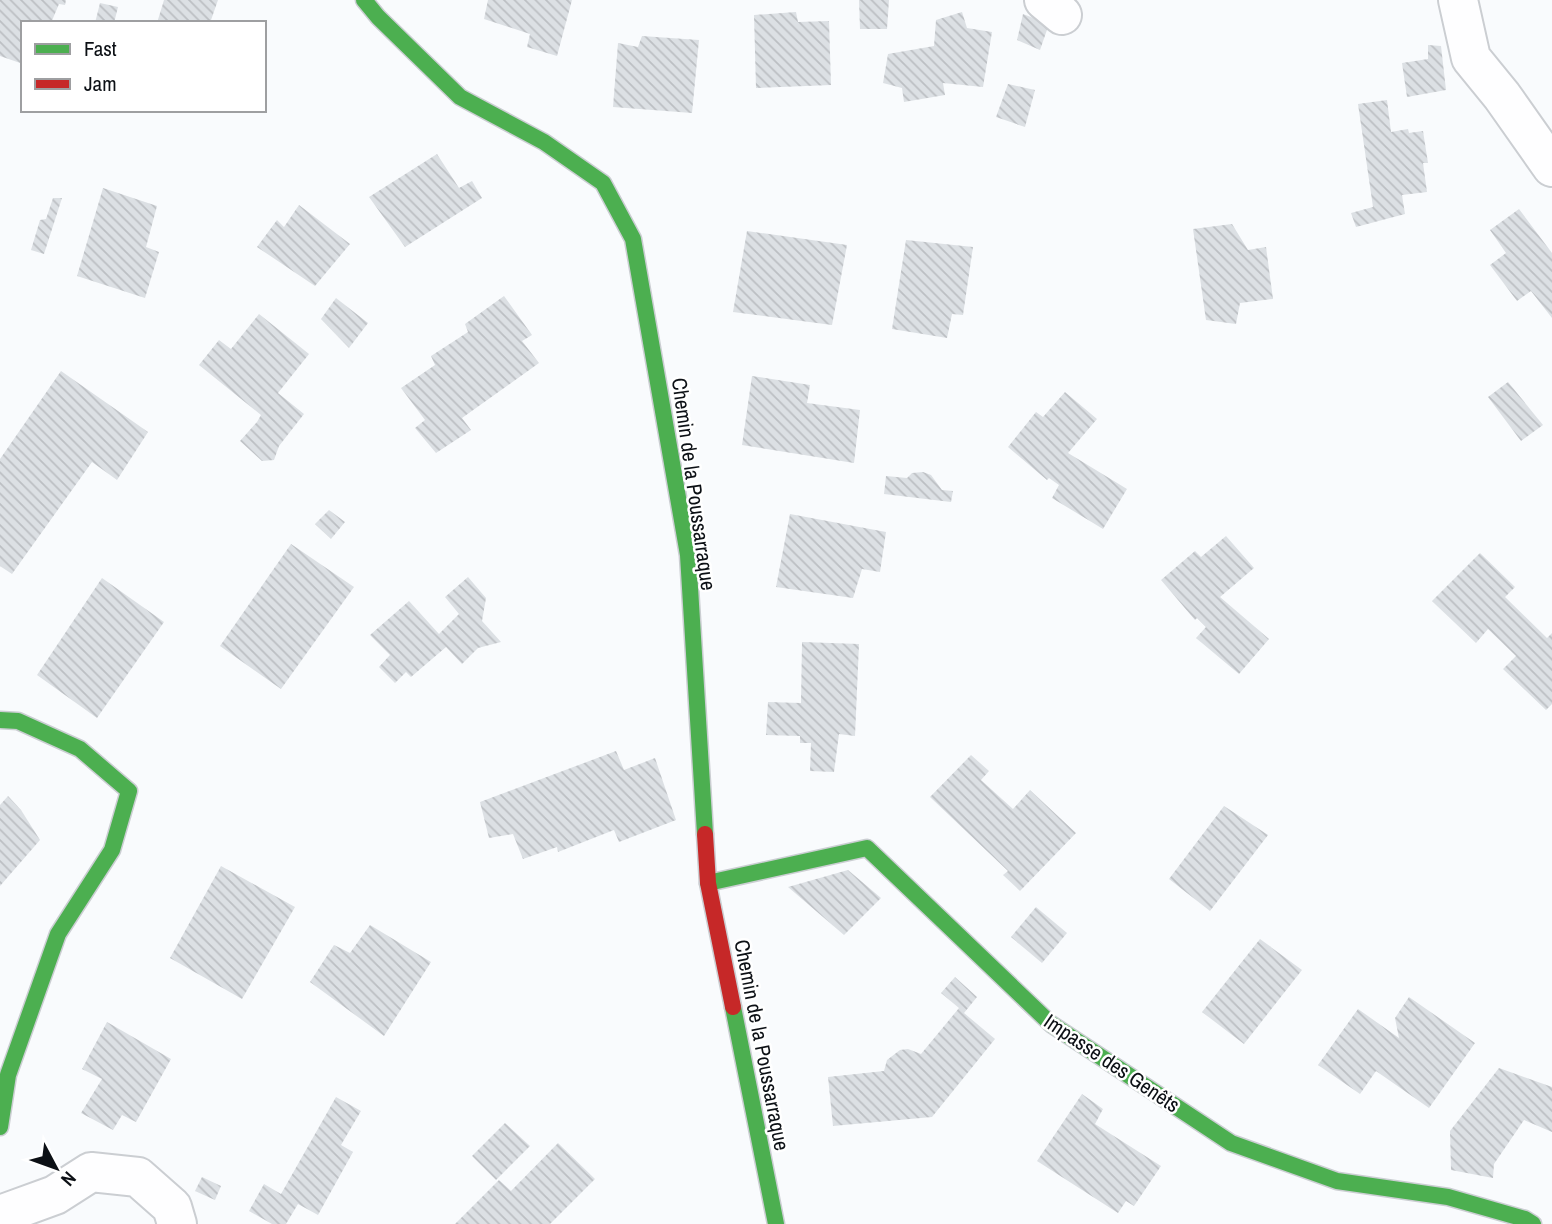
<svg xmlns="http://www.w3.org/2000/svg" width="1552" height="1224" viewBox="0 0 1552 1224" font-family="'Archivo Narrow',sans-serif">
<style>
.building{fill:url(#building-back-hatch)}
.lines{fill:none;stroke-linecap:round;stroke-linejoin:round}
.street-casing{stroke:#cbced2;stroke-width:42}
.fast-casing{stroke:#cbced2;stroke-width:19}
.jam-casing{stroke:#cbced2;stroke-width:19}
.street{stroke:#fefeff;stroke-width:38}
.fast{stroke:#4caf50;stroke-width:16}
.jam{stroke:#c62828;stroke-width:16}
.labels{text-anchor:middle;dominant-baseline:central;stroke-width:5;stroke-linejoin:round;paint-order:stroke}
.street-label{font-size:21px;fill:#0c1015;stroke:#fff}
</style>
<defs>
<pattern id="building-back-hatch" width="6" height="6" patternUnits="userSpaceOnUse" patternTransform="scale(1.75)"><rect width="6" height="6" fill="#dce0e4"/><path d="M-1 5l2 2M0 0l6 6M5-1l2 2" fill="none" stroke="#bcbfc3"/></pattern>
</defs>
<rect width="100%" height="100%" fill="#f9fbfd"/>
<g class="building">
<path d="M 0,0 L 66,0 L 65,5 L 59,4 L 51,23 L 23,23 L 23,64 L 0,56 Z"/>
<path d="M 164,0 L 218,0 L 210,23 L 157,23 Z"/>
<path d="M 488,0 L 572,0 L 557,56 L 527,47 L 530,34 L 484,19 Z"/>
<path d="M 859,0 L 889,0 L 887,29 L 860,29 Z"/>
<path d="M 100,3 L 118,7 L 114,23 L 95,23 Z"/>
<path d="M 796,12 L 798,22 L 829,21 L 831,85 L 756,88 L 754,15 Z"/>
<path d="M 962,12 L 967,28 L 992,32 L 983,87 L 943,83 L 945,95 L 904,102 L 902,88 L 883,83 L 888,54 L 934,46 L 936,20 Z"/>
<path d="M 1023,14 L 1049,24 L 1040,50 L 1017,40 Z"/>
<path d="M 642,36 L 699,40 L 692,113 L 613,107 L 618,43 L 638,47 Z"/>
<path d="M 1428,45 L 1441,46 L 1446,90 L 1407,97 L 1402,63 L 1428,59 Z"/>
<path d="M 1008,84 L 1035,90 L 1025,127 L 996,117 Z"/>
<path d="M 1387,100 L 1391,132 L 1408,129 L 1409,133 L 1423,131 L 1428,163 L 1423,163 L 1427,192 L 1402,195 L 1405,214 L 1356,227 L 1351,213 L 1373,207 L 1358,104 Z"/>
<path d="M 437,154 L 459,188 L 472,181 L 482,198 L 405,247 L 369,197 Z"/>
<path d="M 103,188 L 157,206 L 146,247 L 159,252 L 145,298 L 77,276 Z"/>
<path d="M 53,198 L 62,198 L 44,254 L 31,250 L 40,220 L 46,219 Z"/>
<path d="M 299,205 L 350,244 L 315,286 L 257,247 L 277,220 L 284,227 Z"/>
<path d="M 1519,209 L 1552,253 L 1552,318 L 1531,291 L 1517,301 L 1490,265 L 1506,253 L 1490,230 Z"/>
<path d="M 1232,224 L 1248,250 L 1266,247 L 1273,299 L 1240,303 L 1236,324 L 1206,320 L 1193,229 Z"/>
<path d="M 747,231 L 847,245 L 832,325 L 733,312 Z"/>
<path d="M 906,240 L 973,247 L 963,315 L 952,314 L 947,338 L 892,329 Z"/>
<path d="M 504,296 L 532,335 L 522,341 L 539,363 L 462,418 L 471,430 L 436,453 L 415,428 L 425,420 L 401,388 L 435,365 L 431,356 L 468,332 L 465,324 Z"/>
<path d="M 336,298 L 368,323 L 349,348 L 321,319 Z"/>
<path d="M 259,314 L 309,354 L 278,393 L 304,414 L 279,446 L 274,460 L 262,461 L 240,441 L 257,422 L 261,415 L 199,365 L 219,340 L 231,349 Z"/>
<path d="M 61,371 L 148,432 L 117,480 L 92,462 L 12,574 L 0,566 L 0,459 Z"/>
<path d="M 752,376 L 810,385 L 807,403 L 860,410 L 854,463 L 742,445 Z"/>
<path d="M 1508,382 L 1543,425 L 1521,441 L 1488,397 Z"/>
<path d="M 1065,392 L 1097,419 L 1068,453 L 1127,489 L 1103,529 L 1052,498 L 1059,485 L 1049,478 L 1047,480 L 1008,447 L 1036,412 L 1043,417 Z"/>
<path d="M 923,472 L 931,475 L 942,490 L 953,491 L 951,502 L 884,494 L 886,476 L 907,478 L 912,473 Z"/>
<path d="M 329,510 L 345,522 L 331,539 L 315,524 Z"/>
<path d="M 790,514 L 886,532 L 880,572 L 862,569 L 853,598 L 776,587 Z"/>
<path d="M 1226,536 L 1254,568 L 1220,597 L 1269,639 L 1239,674 L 1196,638 L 1206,627 L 1197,618 L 1195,620 L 1161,580 L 1195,551 L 1201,557 Z"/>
<path d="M 291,544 L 354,587 L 281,689 L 220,646 Z"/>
<path d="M 1480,553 L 1515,587 L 1505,597 L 1547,638 L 1552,633 L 1552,704 L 1546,710 L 1503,669 L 1516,656 L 1488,629 L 1476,643 L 1432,601 Z"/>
<path d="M 468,577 L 486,598 L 482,621 L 501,642 L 478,648 L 462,664 L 446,647 L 411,677 L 406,672 L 395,683 L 379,667 L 390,655 L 370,635 L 409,601 L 439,634 L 459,614 L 445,597 Z"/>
<path d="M 102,578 L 164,622 L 97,718 L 37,675 Z"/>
<path d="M 802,642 L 859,644 L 855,736 L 839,734 L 834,772 L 810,771 L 811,743 L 800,743 L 800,736 L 766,735 L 768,702 L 801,703 Z"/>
<path d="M 616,751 L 624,770 L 655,758 L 676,820 L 619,842 L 614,830 L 558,852 L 557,847 L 523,859 L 513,834 L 489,838 L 480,802 Z"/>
<path d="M 971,755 L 989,771 L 981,780 L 1013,809 L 1030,790 L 1076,833 L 1020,891 L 1003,875 L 1008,871 L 930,797 Z"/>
<path d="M 8,796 L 21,810 L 40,840 L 0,886 L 0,805 Z"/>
<path d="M 1224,806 L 1268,835 L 1210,911 L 1169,879 Z"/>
<path d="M 221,866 L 295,907 L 242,999 L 170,958 Z"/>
<path d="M 848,870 L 881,898 L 844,935 L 788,887 Z"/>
<path d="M 1036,907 L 1067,933 L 1042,963 L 1011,937 Z"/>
<path d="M 370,925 L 431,962 L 384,1036 L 310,982 L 334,945 L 350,953 Z"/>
<path d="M 1260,939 L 1302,970 L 1244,1044 L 1202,1012 Z"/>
<path d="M 955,977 L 977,997 L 964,1013 L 995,1039 L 932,1117 L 833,1126 L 828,1077 L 884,1071 L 887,1060 L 900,1050 L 908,1049 L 921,1054 L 959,1008 L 941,993 Z"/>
<path d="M 1409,997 L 1475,1043 L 1429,1108 L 1376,1071 L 1360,1094 L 1318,1065 L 1358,1009 L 1399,1038 L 1395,1018 Z"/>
<path d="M 107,1022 L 171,1059 L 136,1122 L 122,1115 L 113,1130 L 81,1113 L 102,1079 L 82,1069 Z"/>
<path d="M 1499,1068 L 1552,1087 L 1552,1132 L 1524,1120 L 1494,1164 L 1493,1178 L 1451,1170 L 1450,1131 Z"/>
<path d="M 1082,1094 L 1103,1109 L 1095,1124 L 1161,1166 L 1134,1206 L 1126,1201 L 1118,1213 L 1037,1161 Z"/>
<path d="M 336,1097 L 361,1111 L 341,1145 L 353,1152 L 318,1215 L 298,1204 L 286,1224 L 272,1224 L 249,1211 L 264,1184 L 281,1194 Z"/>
<path d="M 505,1123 L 530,1146 L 496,1180 L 472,1156 Z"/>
<path d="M 558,1143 L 595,1179 L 550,1224 L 455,1224 L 499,1180 L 511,1191 Z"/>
<path d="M 202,1177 L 221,1186 L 215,1200 L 195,1191 Z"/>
</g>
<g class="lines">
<g class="street-casing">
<g id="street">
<path d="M 1044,0 L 1062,15"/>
<path d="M 1458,0 L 1471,58 L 1502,96 L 1552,167"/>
<path d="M 0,1215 L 55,1195 L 91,1172 L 138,1177 L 172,1207 L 177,1224"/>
</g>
</g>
<g class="fast-casing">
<g id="fast">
<path d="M 364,0 L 378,17 L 460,97 L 544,142 L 603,183 L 633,239 L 688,555 L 705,834"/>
<path d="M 0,720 L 18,721 L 80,749 L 129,791 L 112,850 L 58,934 L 8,1075 L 0,1127"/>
<path d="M 708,883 L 867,848 L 1051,1024 L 1231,1143 L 1337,1181 L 1448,1197 L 1525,1219 L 1533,1224"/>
<path d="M 733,1007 L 776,1224"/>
</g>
</g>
<g class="jam-casing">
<path id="jam" d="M 705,834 L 708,883 L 733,1007"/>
</g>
<use href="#street" class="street"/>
<use href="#fast" class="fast"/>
<use href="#jam" class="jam"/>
</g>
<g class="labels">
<g class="street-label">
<text transform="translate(694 484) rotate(82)">Chemin de la Poussarraque</text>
<text transform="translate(762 1045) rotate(79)">Chemin de la Poussarraque</text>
<text transform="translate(1112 1063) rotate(34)">Impasse des Genêts</text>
</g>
</g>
<rect x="21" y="21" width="245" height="91" fill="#ffffff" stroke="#9e9fa1" stroke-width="2"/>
<rect x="35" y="44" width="35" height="10" fill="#4caf50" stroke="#9e9fa1" stroke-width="2"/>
<text x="84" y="56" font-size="21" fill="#0c1015">Fast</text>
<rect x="35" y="79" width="35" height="10" fill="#c62828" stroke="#9e9fa1" stroke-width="2"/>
<text x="84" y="91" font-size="21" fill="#0c1015">Jam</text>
<g transform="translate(56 1168) rotate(131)" stroke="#ffffff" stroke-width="5" paint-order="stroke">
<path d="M0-5L12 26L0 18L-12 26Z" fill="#0c1015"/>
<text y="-10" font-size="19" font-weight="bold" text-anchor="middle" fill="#0c1015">N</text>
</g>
</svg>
